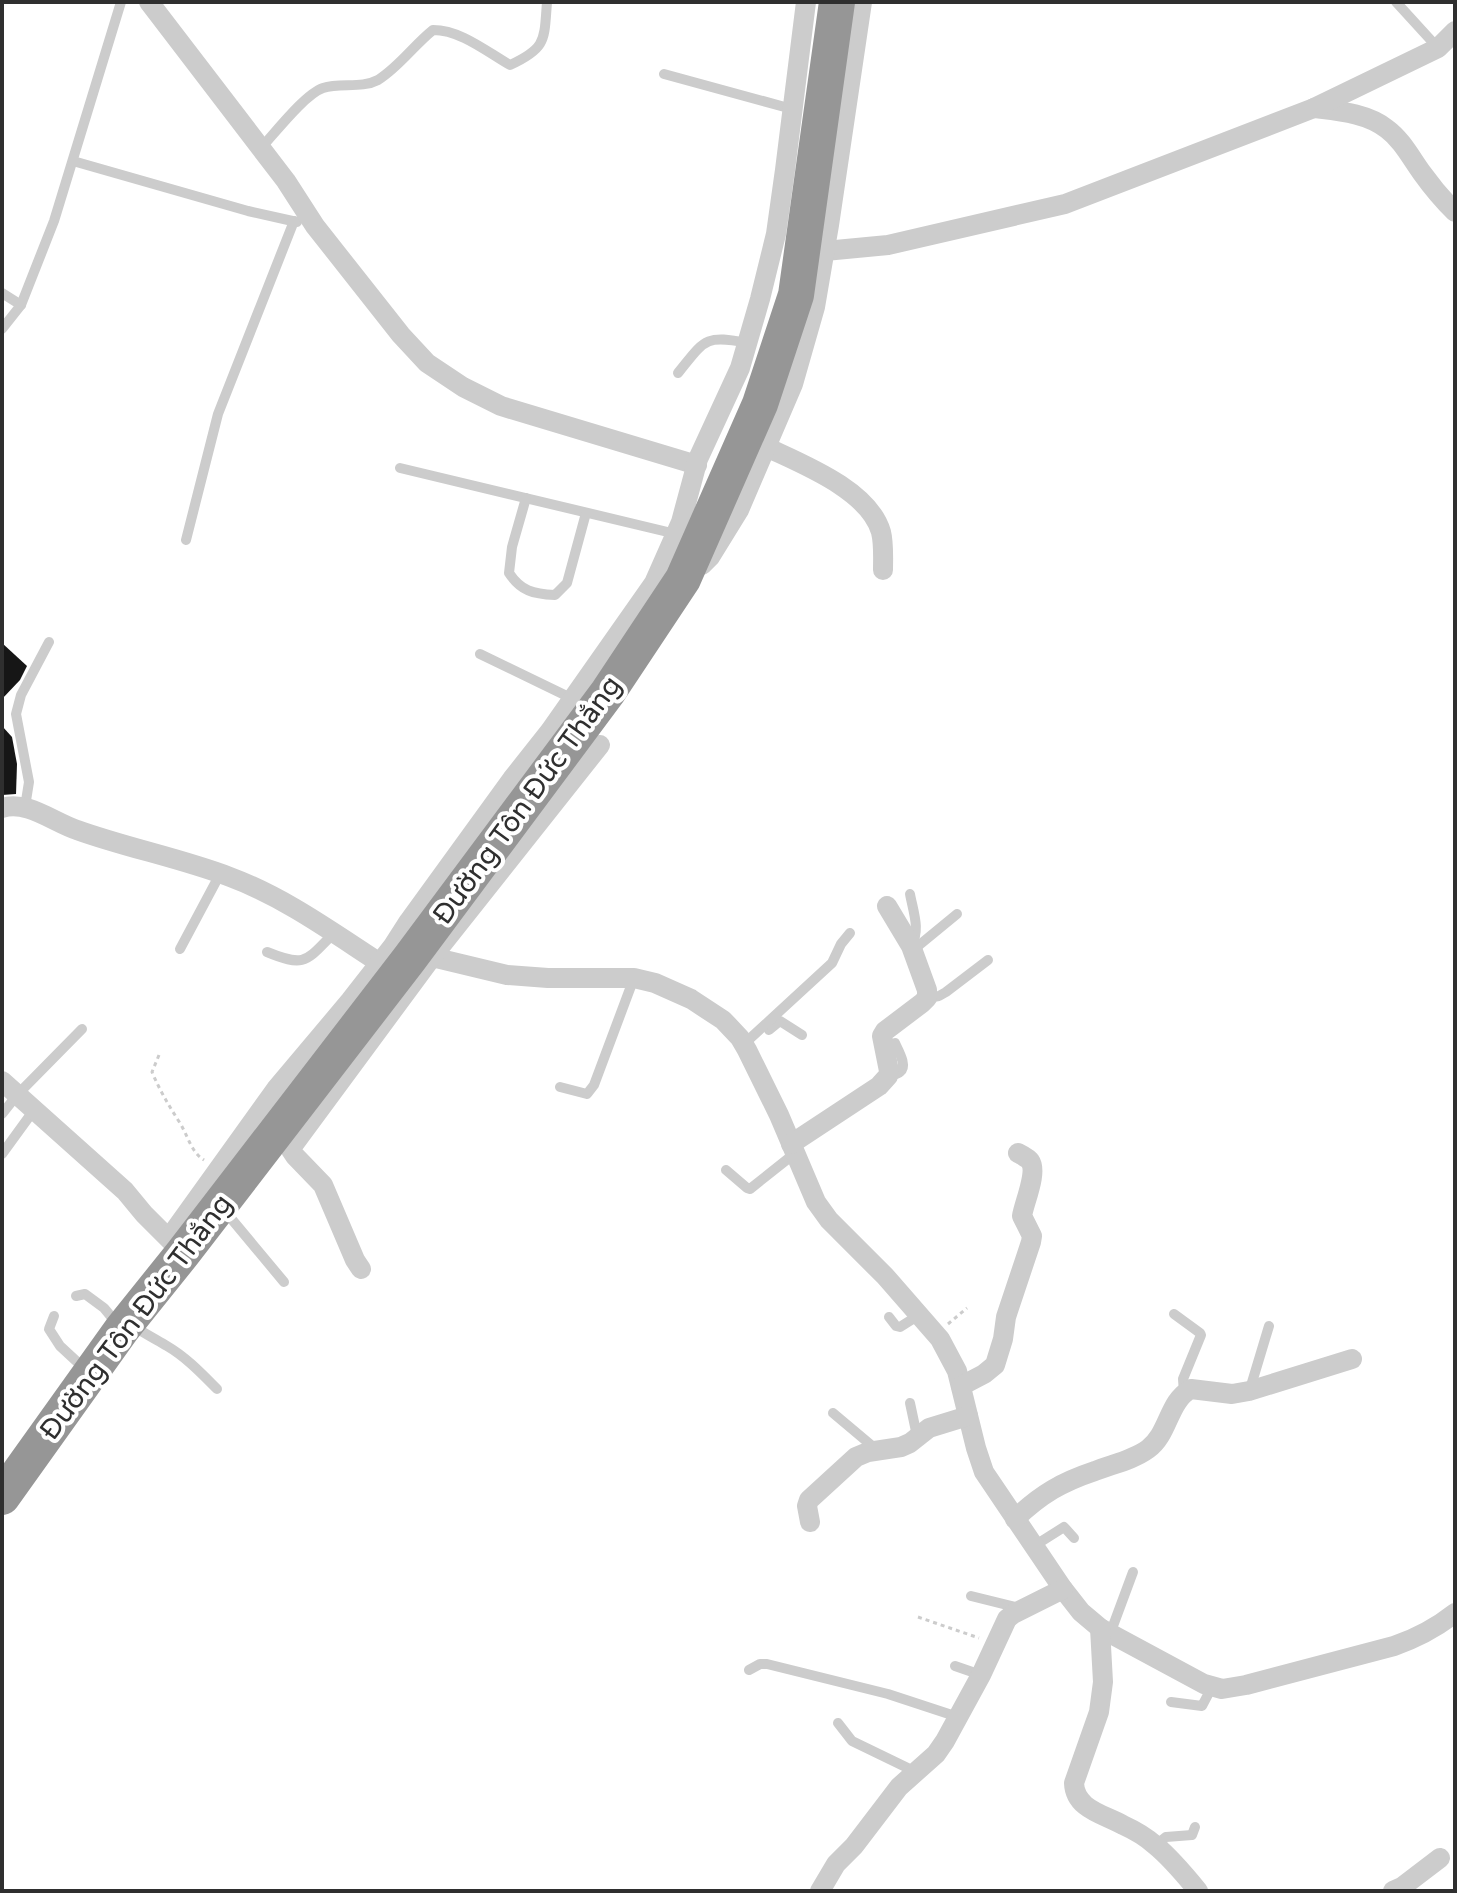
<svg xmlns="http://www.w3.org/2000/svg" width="1457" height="1893" viewBox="0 0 1457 1893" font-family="'Varela Round',sans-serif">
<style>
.building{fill:#161616}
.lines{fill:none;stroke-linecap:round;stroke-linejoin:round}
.path{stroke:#ccc;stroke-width:3;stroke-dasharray:4 4;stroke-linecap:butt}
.lane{stroke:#ccc;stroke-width:10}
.street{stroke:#ccc;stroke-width:20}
.highway{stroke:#969696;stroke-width:36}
.labels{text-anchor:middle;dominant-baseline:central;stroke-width:8;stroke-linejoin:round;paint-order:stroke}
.street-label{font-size:28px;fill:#2f2f2f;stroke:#fff}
</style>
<rect width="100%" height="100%" fill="#fff"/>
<g class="building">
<path d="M 2,643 L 27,666 L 20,680 L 2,699 Z"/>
<path d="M 2,726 L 12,737 L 17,764 L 16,794 L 2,795 Z"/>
</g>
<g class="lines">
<g class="path">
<path d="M 159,1055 L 152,1072 C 160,1091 169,1106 180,1123 C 188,1136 191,1152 204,1160"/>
<path d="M 948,1324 L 967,1308"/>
<path d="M 918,1617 L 979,1638"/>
</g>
<g class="lane">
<path d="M 1396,2 L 1438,48"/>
<path d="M 664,74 L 792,109"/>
<path d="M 261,148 C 275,133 305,94 323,88 C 340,82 361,89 378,80 C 399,67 414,45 433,30 C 461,30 487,52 510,65 C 547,48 544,40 547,2"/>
<path d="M 73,161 L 248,211 L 297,222"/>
<path d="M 2,293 L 21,305 L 2,329"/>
<path d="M 21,305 L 54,221 L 121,2"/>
<path d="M 678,373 C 704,341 704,334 747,343"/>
<path d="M 400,468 L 676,534"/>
<path d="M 526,498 L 512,547 L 509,573 C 521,591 533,594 555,595 L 567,583 L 586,513"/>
<path d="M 186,540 L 218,414 L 294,221"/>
<path d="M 480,654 L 573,699"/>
<path d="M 25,807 L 29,782 L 16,714 L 21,695 L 49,642"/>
<path d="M 910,894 C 913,911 921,931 911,946"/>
<path d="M 180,949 L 220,874"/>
<path d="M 912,951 L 957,914"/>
<path d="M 267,952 C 306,968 306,961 334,933"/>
<path d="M 927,998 L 939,996 L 946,992 L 988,960"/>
<path d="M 769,1030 L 780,1021 L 802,1035"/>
<path d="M 744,1044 L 832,963 L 841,944 L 850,933"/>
<path d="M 888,1076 C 892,1075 897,1075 900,1072 C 908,1066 898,1050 895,1043"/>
<path d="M 560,1087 L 587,1094 L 594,1085 L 634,978"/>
<path d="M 2,1114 L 17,1095 L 82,1029"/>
<path d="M 2,1154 L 34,1110"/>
<path d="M 726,1170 L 747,1188 L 750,1189 L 794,1154"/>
<path d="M 224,1210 L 284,1282"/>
<path d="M 76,1296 L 85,1294 L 104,1308 L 118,1325"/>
<path d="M 1174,1314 L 1200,1333 L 1201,1335 L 1183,1379 L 1184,1393"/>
<path d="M 54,1316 L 49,1329 L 60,1346 L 87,1371"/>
<path d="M 889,1317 L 896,1326 L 900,1327 L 919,1315"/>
<path d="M 133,1326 C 144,1333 155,1339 167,1346 C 186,1357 202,1374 217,1389"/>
<path d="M 1250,1389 L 1269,1326"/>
<path d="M 910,1403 L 917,1436"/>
<path d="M 833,1413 L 877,1450"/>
<path d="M 1034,1546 L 1064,1527 L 1074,1538"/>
<path d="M 971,1596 L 1019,1608"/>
<path d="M 1110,1634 L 1133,1572"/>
<path d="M 955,1666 L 981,1675"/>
<path d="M 749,1670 L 760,1664 L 767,1664 L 888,1694 L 958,1717"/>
<path d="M 1171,1702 L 1202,1706 L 1212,1687"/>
<path d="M 838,1723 L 852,1741 L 916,1772"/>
<path d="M 1156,1845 L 1166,1837 L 1192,1835 L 1195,1827"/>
</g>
<g class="street">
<path d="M 149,2 L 286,181 L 315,226 L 401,335 L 427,363 L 463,387 L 501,406 L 697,465"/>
<path d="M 1314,108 C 1338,111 1367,113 1387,129 C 1402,140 1411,158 1422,173 C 1432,187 1443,200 1455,212"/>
<path d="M 825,251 L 888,245 L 1065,204 L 1314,108 L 1438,48 L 1455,31"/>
<path d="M 766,447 C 802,464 869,490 881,532 C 884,544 883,558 883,570"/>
<path d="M 702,565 L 710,557 L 739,510 L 793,384 L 815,307 L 829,225 L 862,2"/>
<path d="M 2,808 C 27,800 53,822 77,830 C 127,848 180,858 230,877 C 284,897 332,932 380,963"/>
<path d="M 432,957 L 507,975 L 548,978 L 634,978 L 655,983 L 691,999 L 723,1020 L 740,1038 L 747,1050 L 779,1115 L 816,1202 L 829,1220 L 885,1276 L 940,1339 L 957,1371 L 976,1448 L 984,1472 L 1063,1589 L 1081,1612 L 1100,1628 L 1204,1684 L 1222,1689 L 1246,1685 L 1394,1646 C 1417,1638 1436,1628 1455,1613"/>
<path d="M 2,1081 L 125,1191 L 144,1214 L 178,1248"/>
<path d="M 791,1144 L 879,1086 L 888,1076 L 889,1071 L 882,1036 L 885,1031 L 922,1003 L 927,998 L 927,990 L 911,946 L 887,906"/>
<path d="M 169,1238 L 276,1089 L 350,1001 L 393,946 L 409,921 L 512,779 L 550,731 L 654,583 L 681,522 L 698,459 L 740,368 L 760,299 L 776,234 L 785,170 L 806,2"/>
<path d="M 361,1269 L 355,1260 L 323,1185 L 295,1156 L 291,1150 L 294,1144 L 432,957 L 600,745"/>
<path d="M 961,1386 L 984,1374 L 995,1365 L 1003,1339 L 1006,1317 L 1031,1242 L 1032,1236 L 1022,1216 C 1024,1203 1038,1172 1030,1161 C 1029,1159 1020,1154 1018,1153"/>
<path d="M 1015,1519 C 1041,1494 1062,1482 1095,1471 C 1113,1464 1133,1460 1148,1449 C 1169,1434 1168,1401 1191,1389 L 1232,1394 L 1249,1391 L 1352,1359"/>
<path d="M 810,1522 L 807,1506 L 809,1500 L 856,1457 L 868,1452 L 901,1447 L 910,1443 L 929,1428 L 968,1416"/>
<path d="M 1100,1628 L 1103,1682 L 1099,1712 L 1074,1783 C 1075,1809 1103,1814 1123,1825 C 1134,1830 1146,1837 1155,1845 C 1171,1858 1185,1875 1198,1891"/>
<path d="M 820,1891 L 836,1864 L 854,1846 L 899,1787 L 936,1754 L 945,1741 L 981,1675 L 1007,1619 L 1013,1614 L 1063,1589"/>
<path d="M 1393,1891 L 1402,1887 L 1440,1858"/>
</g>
<path class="highway" d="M 2,1497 L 122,1329 L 183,1253 L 410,958 L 608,692 L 683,579 L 760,404 L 796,295 L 837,2"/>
</g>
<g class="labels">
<g class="street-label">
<text transform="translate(527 800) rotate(-54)">Đường Tôn Đức Thắng</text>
<text transform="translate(136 1317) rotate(-53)">Đường Tôn Đức Thắng</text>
</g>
</g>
<rect width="1457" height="1893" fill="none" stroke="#2f2f2f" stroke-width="8"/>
</svg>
